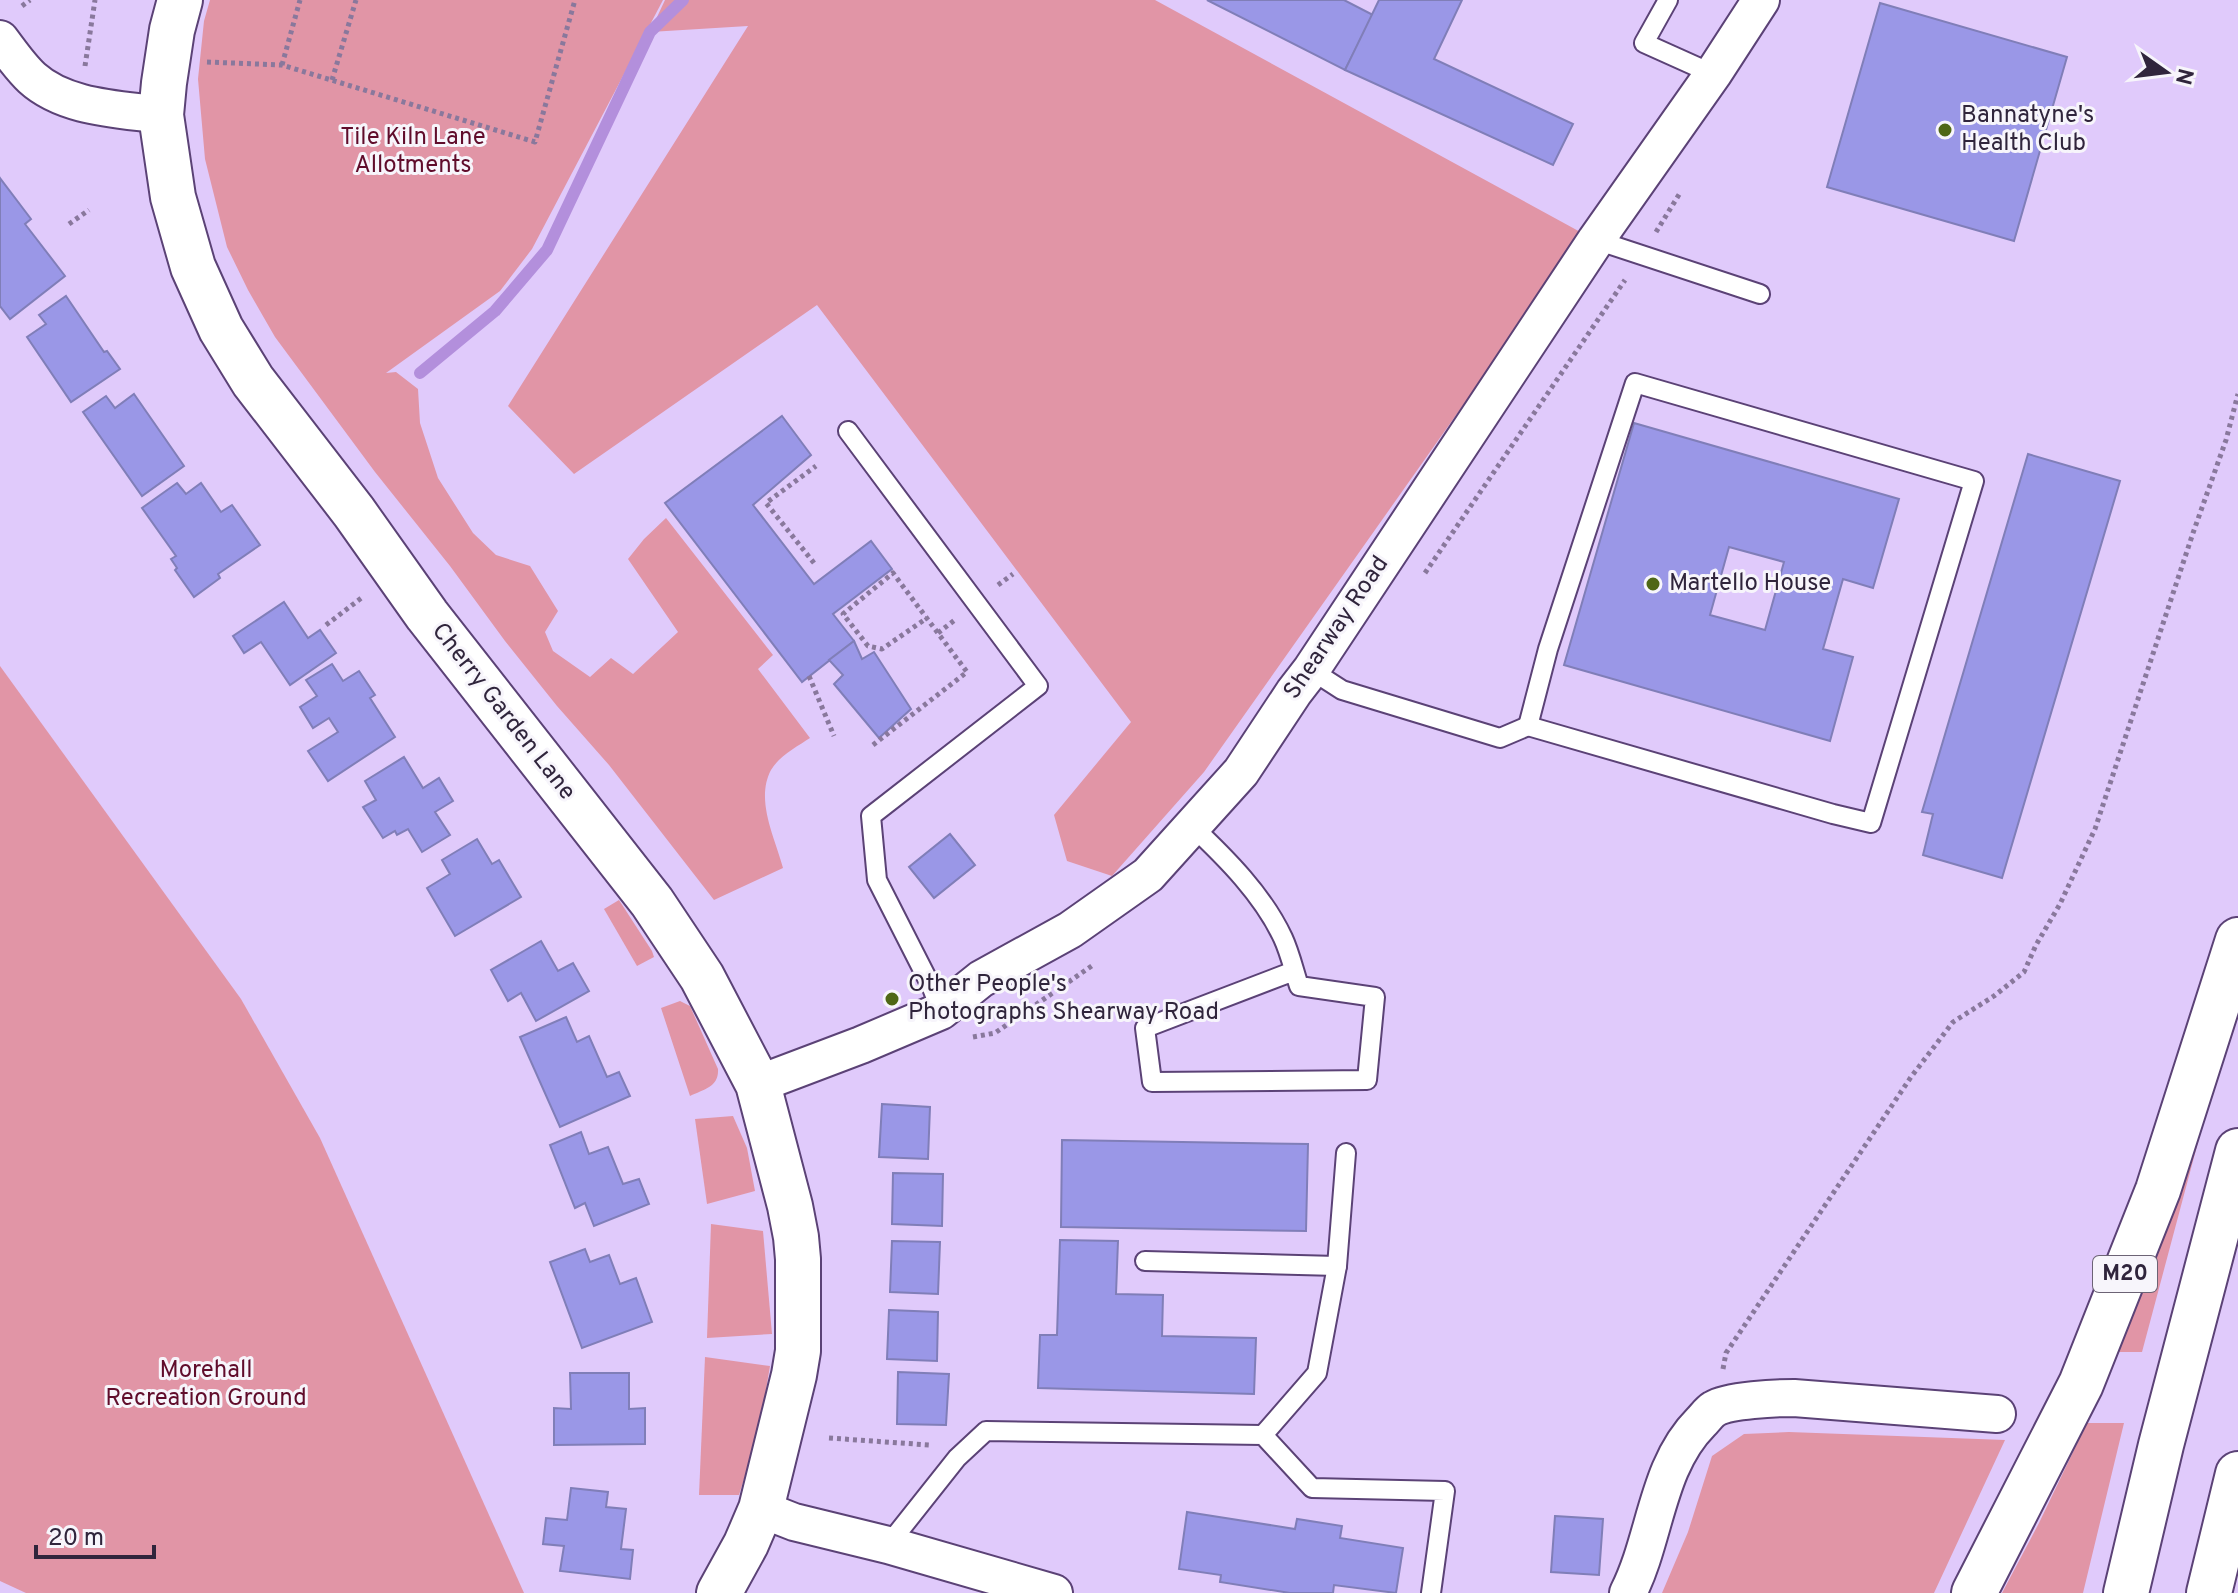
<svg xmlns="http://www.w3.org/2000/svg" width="2238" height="1593" viewBox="0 0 2238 1593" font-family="Overpass,sans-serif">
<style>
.green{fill:#e195a6}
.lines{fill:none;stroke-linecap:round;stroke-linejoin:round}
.stream{stroke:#b38fdc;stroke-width:12}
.building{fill:#9a97e7;stroke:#807eb8;stroke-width:2;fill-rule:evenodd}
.service-casing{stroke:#5b4276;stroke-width:22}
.minor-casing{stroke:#5b4276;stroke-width:40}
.tertiary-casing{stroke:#5b4276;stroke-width:48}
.motorway-casing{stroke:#5b4276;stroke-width:48}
.path{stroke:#89789c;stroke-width:5;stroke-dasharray:4 4;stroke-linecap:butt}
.service{stroke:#fff;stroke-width:18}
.minor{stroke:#fff;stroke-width:36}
.tertiary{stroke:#fff;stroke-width:44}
.motorway{stroke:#fff;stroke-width:44}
.poi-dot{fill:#4f6716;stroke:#f7f5fb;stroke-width:3}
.labels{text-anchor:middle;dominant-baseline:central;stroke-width:6;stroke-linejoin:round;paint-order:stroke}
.shield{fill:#f7f5fb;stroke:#6c6375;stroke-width:2}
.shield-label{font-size:22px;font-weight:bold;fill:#30253c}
.poi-label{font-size:24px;fill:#30253c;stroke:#f7f5fb;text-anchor:start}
.park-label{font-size:24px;fill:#600c2b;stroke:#f7f5fb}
.street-label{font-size:24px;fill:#30253c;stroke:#f7f5fb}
</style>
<rect width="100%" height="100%" fill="#e0cafb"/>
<g class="green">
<path d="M 210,0 L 663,0 L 532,249 L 500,291 L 386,373 L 396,372 L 418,389 L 420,423 L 438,478 L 473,533 L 496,555 L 530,566 L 558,611 L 545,632 L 553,651 L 590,677 L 611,658 L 633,674 L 678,632 L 628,559 L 644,539 L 666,518 L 773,655 L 758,669 L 810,738 C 798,746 779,756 771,770 C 755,800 775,838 783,868 L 714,900 L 609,765 L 557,706 L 505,641 L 450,566 L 375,472 L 275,337 L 248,290 L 227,247 L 205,159 L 198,79 L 204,21 Z"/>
<path d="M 665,0 L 1155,0 L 1584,234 L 1204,772 L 1112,876 L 1067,861 L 1054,815 L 1131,722 L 817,305 L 574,474 L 508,406 L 748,26 L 650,32 Z"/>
<path d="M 0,666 L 241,999 L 320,1138 L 524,1593 L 26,1593 L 0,1581 Z"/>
<path d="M 619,900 L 652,951 L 654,957 L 637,966 L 604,909 Z"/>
<path d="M 680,1001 L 690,1006 L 718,1069 C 719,1087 704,1089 690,1096 L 661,1008 Z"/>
<path d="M 733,1116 L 747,1148 L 755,1191 L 707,1204 L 695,1119 Z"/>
<path d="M 2197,1130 L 2201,1131 L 2142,1352 L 2118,1352 L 2171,1210 Z"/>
<path d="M 711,1224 L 763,1231 L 772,1334 L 707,1338 Z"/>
<path d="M 705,1357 L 770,1366 L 759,1431 L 739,1495 L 699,1495 Z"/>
<path d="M 2087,1423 L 2124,1423 L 2083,1593 L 2002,1593 L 2039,1523 Z"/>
<path d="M 1789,1432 L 2005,1440 L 1934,1593 L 1662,1593 L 1688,1532 L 1712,1456 L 1744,1434 Z"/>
</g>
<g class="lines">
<path class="stream" d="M 420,373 L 495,311 L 547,250 L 650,32 L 683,0"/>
</g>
<g class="building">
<path d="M 1207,0 L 1344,0 L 1373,15 L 1345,70 Z"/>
<path d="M 1379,0 L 1462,0 L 1434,59 L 1573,124 L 1553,165 L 1345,70 Z"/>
<path d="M 1880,3 L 2067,57 L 2014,241 L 1827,187 Z"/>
<path d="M 0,178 L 31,219 L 25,224 L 65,276 L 10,319 L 0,306 Z"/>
<path d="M 66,296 L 104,352 L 107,351 L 120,369 L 71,402 L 27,337 L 46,324 L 39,315 Z"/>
<path d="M 134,394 L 184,466 L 142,496 L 83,412 L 106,396 L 115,408 Z"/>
<path d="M 782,416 L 811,455 L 753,505 L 814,584 L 871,541 L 892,569 L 833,614 L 854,641 L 802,682 L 665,503 Z"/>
<path d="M 1634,423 L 1899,499 L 1873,588 L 1843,579 L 1823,649 L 1853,657 L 1830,741 L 1564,665 ZM 1729,547 L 1784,562 L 1765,630 L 1710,615 Z"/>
<path d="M 2028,454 L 2120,481 L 2002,878 L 1923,855 L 1933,814 L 1922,812 Z"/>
<path d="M 177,483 L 186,494 L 201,483 L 221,512 L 232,505 L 260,545 L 218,574 L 220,578 L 194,597 L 175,570 L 177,568 L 171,559 L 176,556 L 142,508 Z"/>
<path d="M 284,602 L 308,638 L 320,630 L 336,653 L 290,685 L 261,642 L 244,653 L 233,636 Z"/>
<path d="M 854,641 L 862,659 L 874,652 L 911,709 L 879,738 L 834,684 L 843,675 L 829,660 Z"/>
<path d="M 332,664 L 343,681 L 359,671 L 375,695 L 370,698 L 395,737 L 328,781 L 308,751 L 338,732 L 329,718 L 313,728 L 300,707 L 317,696 L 306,680 Z"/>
<path d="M 404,757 L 423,788 L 439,778 L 453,801 L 435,812 L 450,835 L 422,852 L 408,829 L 397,835 L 395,831 L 383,838 L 363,807 L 376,800 L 365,781 Z"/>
<path d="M 950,834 L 975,865 L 934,898 L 909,867 Z"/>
<path d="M 477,839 L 492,864 L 499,860 L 521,897 L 455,936 L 427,888 L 450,874 L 442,860 Z"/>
<path d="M 541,941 L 558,971 L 573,963 L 589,991 L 536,1021 L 521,993 L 508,1001 L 491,970 Z"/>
<path d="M 566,1017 L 577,1042 L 589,1036 L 607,1077 L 619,1072 L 630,1096 L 560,1127 L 520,1037 Z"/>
<path d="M 882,1104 L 930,1107 L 928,1159 L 879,1157 Z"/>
<path d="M 581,1132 L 589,1154 L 608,1147 L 623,1184 L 639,1179 L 649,1204 L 594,1226 L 585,1203 L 575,1208 L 550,1145 Z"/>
<path d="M 1062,1140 L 1308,1144 L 1306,1231 L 1061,1227 Z"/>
<path d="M 893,1173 L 943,1174 L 942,1226 L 892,1224 Z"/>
<path d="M 1060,1240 L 1118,1241 L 1116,1294 L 1163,1295 L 1162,1336 L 1256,1338 L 1254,1394 L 1038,1388 L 1040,1335 L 1057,1335 Z"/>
<path d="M 892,1241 L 940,1242 L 938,1294 L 890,1292 Z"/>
<path d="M 585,1249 L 590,1262 L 609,1255 L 620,1284 L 636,1278 L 652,1322 L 582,1348 L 550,1262 Z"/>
<path d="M 889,1310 L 938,1312 L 937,1361 L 887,1359 Z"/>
<path d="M 898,1372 L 949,1374 L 946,1425 L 897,1424 Z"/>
<path d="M 570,1373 L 629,1373 L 629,1409 L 645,1408 L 645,1444 L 554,1445 L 554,1408 L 571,1409 Z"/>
<path d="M 571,1488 L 608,1492 L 606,1507 L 626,1509 L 621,1549 L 633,1550 L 630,1579 L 560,1571 L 564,1546 L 543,1544 L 546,1518 L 567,1520 Z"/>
<path d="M 1187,1512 L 1295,1529 L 1297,1519 L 1342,1526 L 1340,1538 L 1403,1548 L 1396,1593 L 1334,1585 L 1333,1593 L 1290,1593 L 1220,1582 L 1221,1575 L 1179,1569 Z"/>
<path d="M 1555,1516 L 1603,1519 L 1599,1575 L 1551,1572 Z"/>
</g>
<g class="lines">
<g class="service-casing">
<g id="service">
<path d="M 1668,0 L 1644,43 L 1713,74"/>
<path d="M 1596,240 L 1760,294"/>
<path d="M 1635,383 L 1974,481 L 1871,823 L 1833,814 L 1528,726 L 1548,649 Z"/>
<path d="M 848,431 L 1038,686 L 871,816 L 877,880 L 932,988 L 941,1011"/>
<path d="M 1311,670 L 1342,690 L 1500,738 L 1528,726"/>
<path d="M 1192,826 C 1226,858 1263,895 1283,938 C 1290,953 1294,971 1299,986 L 1375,997 L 1367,1080 L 1152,1082 L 1145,1028 L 1294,971"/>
<path d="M 1145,1261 L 1337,1266"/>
<path d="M 1263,1435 L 1317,1373 L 1337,1266 L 1346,1153"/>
<path d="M 888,1545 L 957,1458 L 986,1431 L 1263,1435 L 1312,1488 L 1445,1491 L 1431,1593"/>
</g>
</g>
<g class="minor-casing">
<g id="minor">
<path d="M 0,39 C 10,52 20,67 32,78 C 65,108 119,109 161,115"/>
<path d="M 758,1084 L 861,1045 L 941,1011 L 981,979 L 1070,930 L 1148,875 L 1241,772 L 1294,692 L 1311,670 L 1596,240 L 1713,74 L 1761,0"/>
<path d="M 761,1509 L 794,1522 L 888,1545 L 1054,1593"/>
<path d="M 1628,1593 C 1656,1538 1656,1467 1701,1422 C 1705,1418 1709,1412 1714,1409 C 1728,1400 1777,1398 1794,1398 L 1997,1414"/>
</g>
</g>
<g class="tertiary-casing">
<path id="tertiary" d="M 180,0 L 172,30 L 164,83 L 161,115 L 173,197 L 193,267 L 221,329 L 253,381 L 354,512 L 427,615 L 652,902 L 702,977 L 758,1084 L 790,1206 L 796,1237 L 798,1259 L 798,1351 L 794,1375 L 761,1509 L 746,1544 L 719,1593"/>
</g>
<g class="motorway-casing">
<g id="motorway">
<path d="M 1974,1593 L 2081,1384 L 2158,1190 L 2238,940"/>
<path d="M 2126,1593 L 2161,1445 L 2238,1151"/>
<path d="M 2209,1593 L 2238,1474"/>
</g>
</g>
<g class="path">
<path d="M 22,6 L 30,0"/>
<path d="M 207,62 L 282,65 L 535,142 L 575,0"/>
<path d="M 282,65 L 300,0"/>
<path d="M 85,66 L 95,0"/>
<path d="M 332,80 L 356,0"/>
<path d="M 69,224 L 89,210"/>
<path d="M 1656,232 L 1680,193"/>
<path d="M 814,563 L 766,503 L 816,466"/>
<path d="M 1425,573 L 1625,280"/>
<path d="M 998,585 L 1013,574"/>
<path d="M 326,625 L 364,596"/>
<path d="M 938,633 L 956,619"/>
<path d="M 809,676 L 834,736"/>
<path d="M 873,745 L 967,672 L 893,573 L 843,614 L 868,646 L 882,649 L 927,618"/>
<path d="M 973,1037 L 995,1033 L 1093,965"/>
<path d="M 1723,1369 L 1726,1353 L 1911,1077 L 1953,1022 L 1994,996 L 2024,972 L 2036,945 L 2060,904 L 2095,829 L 2193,533 L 2226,440 L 2238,394"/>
<path d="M 829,1438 L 929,1445"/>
</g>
<use href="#service" class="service"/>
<use href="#minor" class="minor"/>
<use href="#tertiary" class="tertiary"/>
<use href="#motorway" class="motorway"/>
</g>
<g class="poi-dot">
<circle cx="1945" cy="130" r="8"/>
<circle cx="1653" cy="584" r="8"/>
<circle cx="892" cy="999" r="8"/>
</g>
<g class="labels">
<rect class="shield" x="2093" y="1256" width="64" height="36" rx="6"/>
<g class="shield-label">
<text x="2125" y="1274">M20</text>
</g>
<g class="poi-label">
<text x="1961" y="116">Bannatyne's<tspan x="1961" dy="28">Health Club</tspan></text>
<text x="1669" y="584">Martello House</text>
<text x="908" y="985">Other People's<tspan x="908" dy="28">Photographs Shearway Road</tspan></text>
</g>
<g class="park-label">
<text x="413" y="138">Tile Kiln Lane<tspan x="413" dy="28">Allotments</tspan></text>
<text x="206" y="1371">Morehall<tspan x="206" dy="28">Recreation Ground</tspan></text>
</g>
<g class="street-label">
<text transform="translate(1337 628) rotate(-56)">Shearway Road</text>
<text transform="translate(503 712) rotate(52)">Cherry Garden Lane</text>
</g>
</g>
<g transform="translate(2166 72) rotate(104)" stroke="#f7f5fb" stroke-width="6" paint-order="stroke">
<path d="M0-6L14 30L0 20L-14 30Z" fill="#30253c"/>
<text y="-12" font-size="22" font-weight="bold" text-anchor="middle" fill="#30253c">N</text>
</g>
<path d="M36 1545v12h118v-12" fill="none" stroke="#30253c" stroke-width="4"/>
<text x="48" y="1545" font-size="24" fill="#30253c" stroke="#f7f5fb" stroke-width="6" paint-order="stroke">20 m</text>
</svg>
